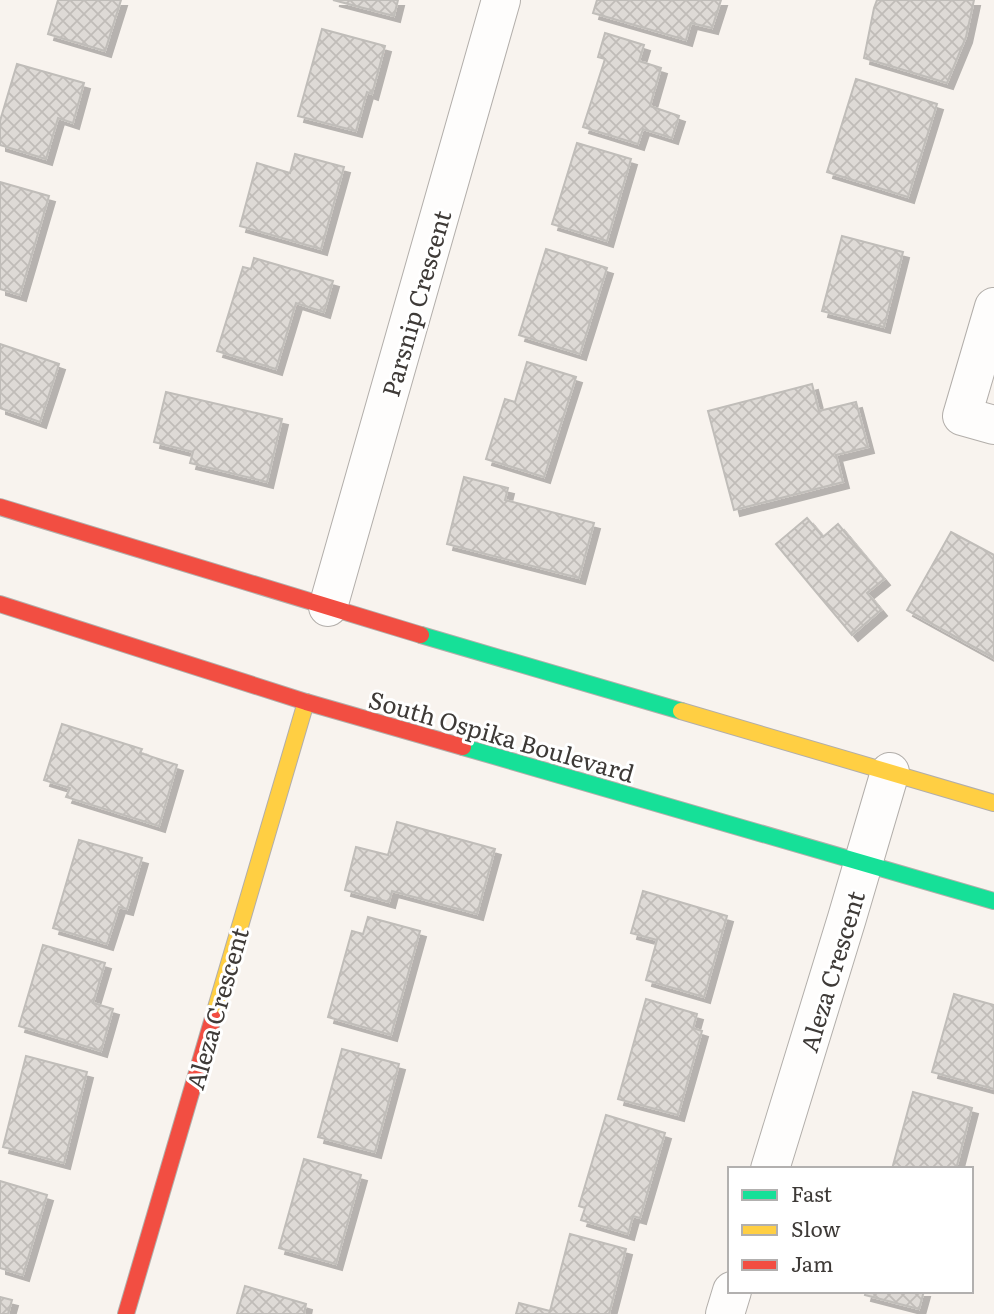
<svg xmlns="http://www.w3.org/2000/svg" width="994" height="1314" viewBox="0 0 994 1314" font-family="Literata,serif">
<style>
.building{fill:url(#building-cross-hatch);stroke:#c0bdb9;stroke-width:2;filter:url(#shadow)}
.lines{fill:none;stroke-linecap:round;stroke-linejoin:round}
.street-casing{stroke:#b2aeaa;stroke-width:40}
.fast-casing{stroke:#b2aeaa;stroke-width:18}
.slow-casing{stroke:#b2aeaa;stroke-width:18}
.jam-casing{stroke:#b2aeaa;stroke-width:18}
.street{stroke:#fefdfc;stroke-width:38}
.fast{stroke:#16e098;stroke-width:16}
.slow{stroke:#ffcf43;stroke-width:16}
.jam{stroke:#f24e42;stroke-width:16}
.labels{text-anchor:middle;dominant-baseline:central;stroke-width:6;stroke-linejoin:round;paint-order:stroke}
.street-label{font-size:24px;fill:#3e3a37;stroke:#fff}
</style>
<defs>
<pattern id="building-cross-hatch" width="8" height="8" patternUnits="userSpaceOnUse" patternTransform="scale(1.75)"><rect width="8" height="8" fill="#dedad6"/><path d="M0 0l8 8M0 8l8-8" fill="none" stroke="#c0bcb8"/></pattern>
<filter id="shadow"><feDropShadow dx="6" dy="6" stdDeviation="0" flood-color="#0004"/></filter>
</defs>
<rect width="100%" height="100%" fill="#f8f3ee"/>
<g class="building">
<path d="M 58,0 L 121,0 L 105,51 L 48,34 Z"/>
<path d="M 333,0 L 398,0 L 394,16 Z"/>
<path d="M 597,0 L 721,0 L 712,28 L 691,23 L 686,40 L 593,13 Z"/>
<path d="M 877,0 L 974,0 L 966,37 L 947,83 L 864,58 L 874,8 Z"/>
<path d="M 322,29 L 385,46 L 372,94 L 367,92 L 356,131 L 298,116 Z"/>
<path d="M 605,33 L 644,45 L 639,61 L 661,68 L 650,106 L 679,116 L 672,138 L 643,129 L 638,144 L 583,127 L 605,59 L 598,57 Z"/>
<path d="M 17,64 L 84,83 L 73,123 L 58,118 L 46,159 L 0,145 L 0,121 Z"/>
<path d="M 856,79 L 937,104 L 908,197 L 827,172 Z"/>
<path d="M 577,143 L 631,159 L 607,241 L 552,224 Z"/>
<path d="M 295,154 L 344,167 L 321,249 L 240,226 L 257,163 L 290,173 Z"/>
<path d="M 0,182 L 49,196 L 20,295 L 0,289 Z"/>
<path d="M 842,236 L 903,252 L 884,327 L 822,311 Z"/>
<path d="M 546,249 L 607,268 L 580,354 L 519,335 Z"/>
<path d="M 254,258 L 333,281 L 324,312 L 296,303 L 276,369 L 217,351 L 243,267 L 251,269 Z"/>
<path d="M 0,344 L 59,364 L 40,422 L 0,408 Z"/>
<path d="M 527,362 L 576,377 L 544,477 L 486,459 L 505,399 L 515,402 Z"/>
<path d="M 812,384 L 819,411 L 856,402 L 868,447 L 836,455 L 843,482 L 734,510 L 708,411 Z"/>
<path d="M 166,392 L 282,419 L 267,482 L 190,463 L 193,452 L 154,442 Z"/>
<path d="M 464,477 L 508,488 L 505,500 L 594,523 L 579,578 L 447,544 Z"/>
<path d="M 807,518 L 823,537 L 838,524 L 884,579 L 867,593 L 881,610 L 852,635 L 776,544 Z"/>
<path d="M 951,532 L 994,555 L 994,658 L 907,610 Z"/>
<path d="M 62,724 L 142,749 L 140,753 L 177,765 L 159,826 L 66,797 L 70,788 L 44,780 Z"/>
<path d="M 397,822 L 495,849 L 477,914 L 392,891 L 389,902 L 345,890 L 356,847 L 388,855 Z"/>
<path d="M 79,840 L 142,858 L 127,909 L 119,907 L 107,944 L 53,928 Z"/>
<path d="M 643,891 L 727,916 L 704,997 L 646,980 L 657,940 L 631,933 Z"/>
<path d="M 368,917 L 420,931 L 391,1035 L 328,1017 L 352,931 L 363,934 Z"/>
<path d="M 43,945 L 105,963 L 93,1003 L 113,1009 L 101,1051 L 19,1026 Z"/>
<path d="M 954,994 L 994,1005 L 994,1089 L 932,1072 Z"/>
<path d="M 646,999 L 697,1014 L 693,1028 L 702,1031 L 678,1115 L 618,1099 Z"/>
<path d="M 342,1049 L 399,1064 L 375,1152 L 318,1137 Z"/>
<path d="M 26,1056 L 87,1072 L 64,1163 L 3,1147 Z"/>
<path d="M 913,1092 L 972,1108 L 956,1169 L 892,1169 Z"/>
<path d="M 606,1115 L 665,1133 L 640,1218 L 633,1216 L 628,1234 L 581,1220 L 585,1208 L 579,1206 Z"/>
<path d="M 304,1159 L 361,1175 L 336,1264 L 279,1248 Z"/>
<path d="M 0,1181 L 47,1195 L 23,1275 L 0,1268 Z"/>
<path d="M 570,1234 L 626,1249 L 609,1314 L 516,1314 L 519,1303 L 550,1311 Z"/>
<path d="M 245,1286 L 306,1304 L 304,1314 L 237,1314 Z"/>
<path d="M 866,1291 L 924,1291 L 919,1309 L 865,1295 Z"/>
<path d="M 0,1297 L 12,1300 L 8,1314 L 0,1314 Z"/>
</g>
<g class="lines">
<g class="street-casing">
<g id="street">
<path d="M 994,307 L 962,416 L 994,425"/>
<path d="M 328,607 L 501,0"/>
<path d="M 770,1169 L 847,918 L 890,772"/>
<path d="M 725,1314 L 732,1291"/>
</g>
</g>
<g class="fast-casing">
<g id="fast">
<path d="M 421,635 L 681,711"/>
<path d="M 463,747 L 994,901"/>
</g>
</g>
<g class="slow-casing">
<g id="slow">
<path d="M 681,711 L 994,803"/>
<path d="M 213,1018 L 306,702"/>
</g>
</g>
<g class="jam-casing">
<g id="jam">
<path d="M 0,507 L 421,635"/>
<path d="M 0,604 L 306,702 L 463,747"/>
<path d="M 126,1314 L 213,1018"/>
</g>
</g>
<use href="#street" class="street"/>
<use href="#fast" class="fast"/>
<use href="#slow" class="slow"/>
<use href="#jam" class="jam"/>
</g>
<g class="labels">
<g class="street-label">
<text transform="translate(415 303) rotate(-74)">Parsnip Crescent</text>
<text transform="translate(502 735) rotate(16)">South Ospika Boulevard</text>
<text transform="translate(831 971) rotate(-73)">Aleza Crescent</text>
<text transform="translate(216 1008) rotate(-74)">Aleza Crescent</text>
</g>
</g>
<rect x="728" y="1167" width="245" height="126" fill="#ffffff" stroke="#b2b0af" stroke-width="2"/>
<rect x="742" y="1190" width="35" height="10" fill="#16e098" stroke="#b2b0af" stroke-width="2"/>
<text x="791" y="1202" font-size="21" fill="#3e3a37">Fast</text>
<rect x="742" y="1225" width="35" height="10" fill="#ffcf43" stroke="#b2b0af" stroke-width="2"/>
<text x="791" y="1237" font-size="21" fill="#3e3a37">Slow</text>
<rect x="742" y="1260" width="35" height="10" fill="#f24e42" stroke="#b2b0af" stroke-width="2"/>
<text x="791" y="1272" font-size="21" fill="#3e3a37">Jam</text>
</svg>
